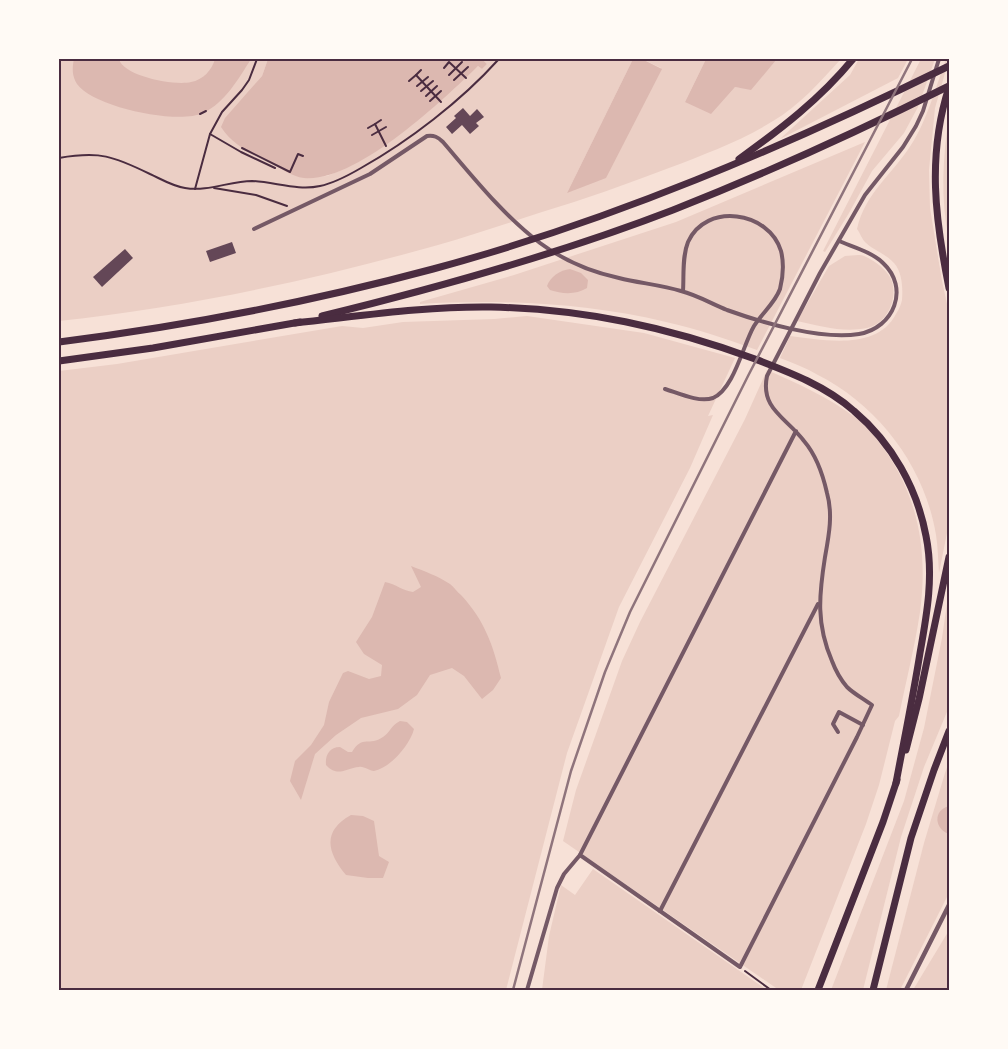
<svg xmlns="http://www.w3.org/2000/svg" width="1008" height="1049" viewBox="0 0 1008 1049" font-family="Commissioner,sans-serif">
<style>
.green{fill:#ebcfc5}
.water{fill:#dcb8b0}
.building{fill:#644757}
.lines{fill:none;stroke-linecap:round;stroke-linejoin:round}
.path{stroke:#4a2c40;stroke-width:2}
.minor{stroke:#755966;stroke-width:4}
.tertiary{stroke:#755966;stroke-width:4.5}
.motorway{stroke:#4a2c40;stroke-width:7}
.rail{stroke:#8f747c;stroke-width:2.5}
.neatline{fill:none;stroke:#4a2c40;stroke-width:2}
</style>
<rect width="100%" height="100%" fill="#f7e1d7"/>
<g class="green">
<path d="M 59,59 L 268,59 L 262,76 L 251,89 L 304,178 L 327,176 L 344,169 L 478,66 L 482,69 L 487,64 L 482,59 L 633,59 L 567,193 L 661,68 L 642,59 L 706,59 L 685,102 L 735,87 L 751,89 L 777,59 L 841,59 C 821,81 799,106 773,121 C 741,141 705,154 669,168 C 627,184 585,199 542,212 C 508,223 473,235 438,245 C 314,280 187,307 59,321 Z"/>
<path d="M 859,59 L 908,59 L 898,78 L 780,139 L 850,75 Z"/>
<path d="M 921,59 L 935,59 L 918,107 L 904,133 L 872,171 L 849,213 L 825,252 L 823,251 Z"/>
<path d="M 946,59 L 949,59 L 935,108 L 929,170 L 930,208 L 942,281 L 949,313 L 949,523 L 939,573 C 938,560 938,547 936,535 C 925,467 879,406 818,375 C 806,368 793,363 780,358 L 790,336 C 824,340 877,351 896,314 C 899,309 901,305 902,300 C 903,287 902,272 894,263 C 886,254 873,250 865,242 C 862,239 860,233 857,229 C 865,193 892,175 911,145 C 927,121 936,86 946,59 Z"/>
<path d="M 949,115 L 949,240 C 940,199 943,156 949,115 Z"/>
<path d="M 865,142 L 757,350 C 727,339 697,329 666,322 C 586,303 502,299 420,304 L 420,302 L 514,275 L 676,222 Z"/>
<path d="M 845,256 C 851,256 859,254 864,256 C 874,260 886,269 891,279 C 899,298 887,324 867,328 C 843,333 821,326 797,321 L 829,266 Z"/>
<path d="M 527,316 L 644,333 L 735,358 L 708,416 L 713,415 L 690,468 L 619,607 L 567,753 L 506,990 L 59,990 L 59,371 L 117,364 L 342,326 L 363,328 L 403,322 L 494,319 Z"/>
<path d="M 767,370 C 799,384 828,397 856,418 C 867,426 876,438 884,449 C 919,498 928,553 920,612 C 915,646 906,681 899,716 L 895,721 L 879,785 L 866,824 L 801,990 L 779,990 L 563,841 L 576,790 L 622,661 L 640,622 L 745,419 Z"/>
<path d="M 949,590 L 949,707 L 924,767 L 901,837 L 863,990 L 831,990 L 904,801 L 924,728 L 942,638 Z"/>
<path d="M 949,762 L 949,893 L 900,990 L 886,990 L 924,843 L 945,773 Z"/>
<path d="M 593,869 L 767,990 L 542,990 L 549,936 L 561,885 L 575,895 Z"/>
<path d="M 948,932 L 949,932 L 949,990 L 913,990 Z"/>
</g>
<g class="water">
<path d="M 74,59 L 119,59 C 123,76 174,86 191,82 C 203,80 212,70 215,59 L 251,59 C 239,78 225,103 203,113 C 178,125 93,107 77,84 C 72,76 72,68 74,59 Z"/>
<path d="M 268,59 L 482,59 L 487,64 L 482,69 L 478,66 C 443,100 356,183 304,178 C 292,177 277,166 266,160 C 247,151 233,145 221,127 L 225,118 L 262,76 Z"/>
<path d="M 633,59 L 642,59 L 662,69 L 606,178 L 567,193 Z"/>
<path d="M 706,59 L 777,59 L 751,90 L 735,87 L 711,114 L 685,102 Z"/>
<path d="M 570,269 L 581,273 L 588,280 L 587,288 C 576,295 562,294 550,290 L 547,286 C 550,277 560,270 570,269 Z"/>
<path d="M 411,566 C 424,571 438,576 450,584 C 454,587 457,592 461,595 C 485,621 493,645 501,678 L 493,690 L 482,699 L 464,676 L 452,668 L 430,675 L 417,695 L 398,709 L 361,718 L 336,735 L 315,754 L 301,800 L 290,781 L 295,761 L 311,745 L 324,725 L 329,702 L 343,673 L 348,671 L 369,679 L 381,676 L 382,665 L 364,654 L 356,642 L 372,617 L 385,582 C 396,584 403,591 413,592 L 421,587 Z"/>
<path d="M 400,721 L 407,722 L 414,729 C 410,745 390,768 374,771 C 369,771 364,766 359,767 C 346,768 338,778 326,765 C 325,756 329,747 340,747 L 348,752 L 352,752 C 363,734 369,747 383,737 C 391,732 390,726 400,721 Z"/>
<path d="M 949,806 L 949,834 C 934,829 933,810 949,806 Z"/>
<path d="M 351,815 L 363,816 L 374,821 L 379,856 L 389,862 L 383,878 L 368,878 L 346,875 C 327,852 322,831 351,815 Z"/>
</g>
<g class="building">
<path d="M 463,108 L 470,116 L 477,109 L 484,117 L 476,123 L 479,126 L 470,134 L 462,125 L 452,134 L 446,127 L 456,118 L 454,116 Z"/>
<path d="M 232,242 L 236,253 L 210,262 L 206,251 Z"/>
<path d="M 125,249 L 133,258 L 102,287 L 93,277 Z"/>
</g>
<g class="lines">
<g class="path">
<path d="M 444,68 L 449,62 L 466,78"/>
<path d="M 416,75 L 421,70"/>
<path d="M 449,75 L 462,62"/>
<path d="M 454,80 L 468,67"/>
<path d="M 409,81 L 416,75 L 441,102"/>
<path d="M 417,86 L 428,77"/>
<path d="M 421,91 L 433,81"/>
<path d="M 426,96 L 437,86"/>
<path d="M 430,101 L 441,91"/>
<path d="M 200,114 L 206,111"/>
<path d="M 375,124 L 381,120"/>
<path d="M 368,128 L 375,124 L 386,146"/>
<path d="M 210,134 L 241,152 L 275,168"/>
<path d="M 372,135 L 386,127"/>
<path d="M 242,148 L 290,172 L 298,154 L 303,156"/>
<path d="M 59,158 C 100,151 113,156 150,174 C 161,179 172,186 185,188 C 208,192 230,181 252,181 C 275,182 298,191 320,186 C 335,183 349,175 361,168 C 409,141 461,101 498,60"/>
<path d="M 214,188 L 256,195 L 287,206"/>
<path d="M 195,189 L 210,134 L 222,112 L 242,90 L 249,80 L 257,59"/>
<path d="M 745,971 L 771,990"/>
</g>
<g class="minor">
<path d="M 254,229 L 370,174 L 427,136 C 434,135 438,137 443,142 C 473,177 503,215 540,243 C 563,260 591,272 619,278 C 639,283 661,285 681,291 C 697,295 712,304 727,310 C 763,323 821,340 859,334 C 894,328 910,288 883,263 C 872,252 853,247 839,241"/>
<path d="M 665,389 C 678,393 699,403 713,398 C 734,389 743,345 754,326 C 762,313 775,303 780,289 C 783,277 784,263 781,251 C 769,211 706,202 688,242 C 682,257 684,276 683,291"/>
<path d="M 796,431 L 580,855 L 740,967 L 857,737 L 872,705 C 864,699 854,694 847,687 C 841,680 835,669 832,661 C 816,624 819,595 825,557 C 829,535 833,514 827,493 C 823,475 816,455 804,441 C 787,418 760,409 767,376 L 820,273 L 865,195 L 903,147 L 916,126 L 923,111 L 939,59"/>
<path d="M 838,732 L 833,724 L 839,712 L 863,725"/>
<path d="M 660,911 L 818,604"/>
<path d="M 527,990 L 557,888 L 564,874 L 580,855"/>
</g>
<path class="tertiary" d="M 906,990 L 949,905"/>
<g class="motorway">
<path d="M 949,87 C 927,155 935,219 949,288"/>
<path d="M 739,159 C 781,129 820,99 853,59"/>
<path d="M 322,316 C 441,287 559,254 673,210 C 767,173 859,131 949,86"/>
<path d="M 295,323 C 361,316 425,306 491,307 C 584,309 668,327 755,359 C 789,372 826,386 854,411 C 892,443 917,488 926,536 C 934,575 927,614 920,653 C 913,697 904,740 896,783"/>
<path d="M 59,342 C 185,326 310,302 433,269 C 611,221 784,147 949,66"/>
<path d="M 59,361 L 153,348 L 300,322"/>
<path d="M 906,750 L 919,699 L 949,557"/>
<path d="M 818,990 L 883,822 L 897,780"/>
<path d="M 873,990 L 911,838 L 934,770 L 949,731"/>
</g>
<path class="rail" d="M 513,990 L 571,771 L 605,672 L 630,612 L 748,376 L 912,59"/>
</g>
<rect width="1008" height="1049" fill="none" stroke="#fffaf5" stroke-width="120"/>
<rect x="60" y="60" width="888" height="929" class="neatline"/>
</svg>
